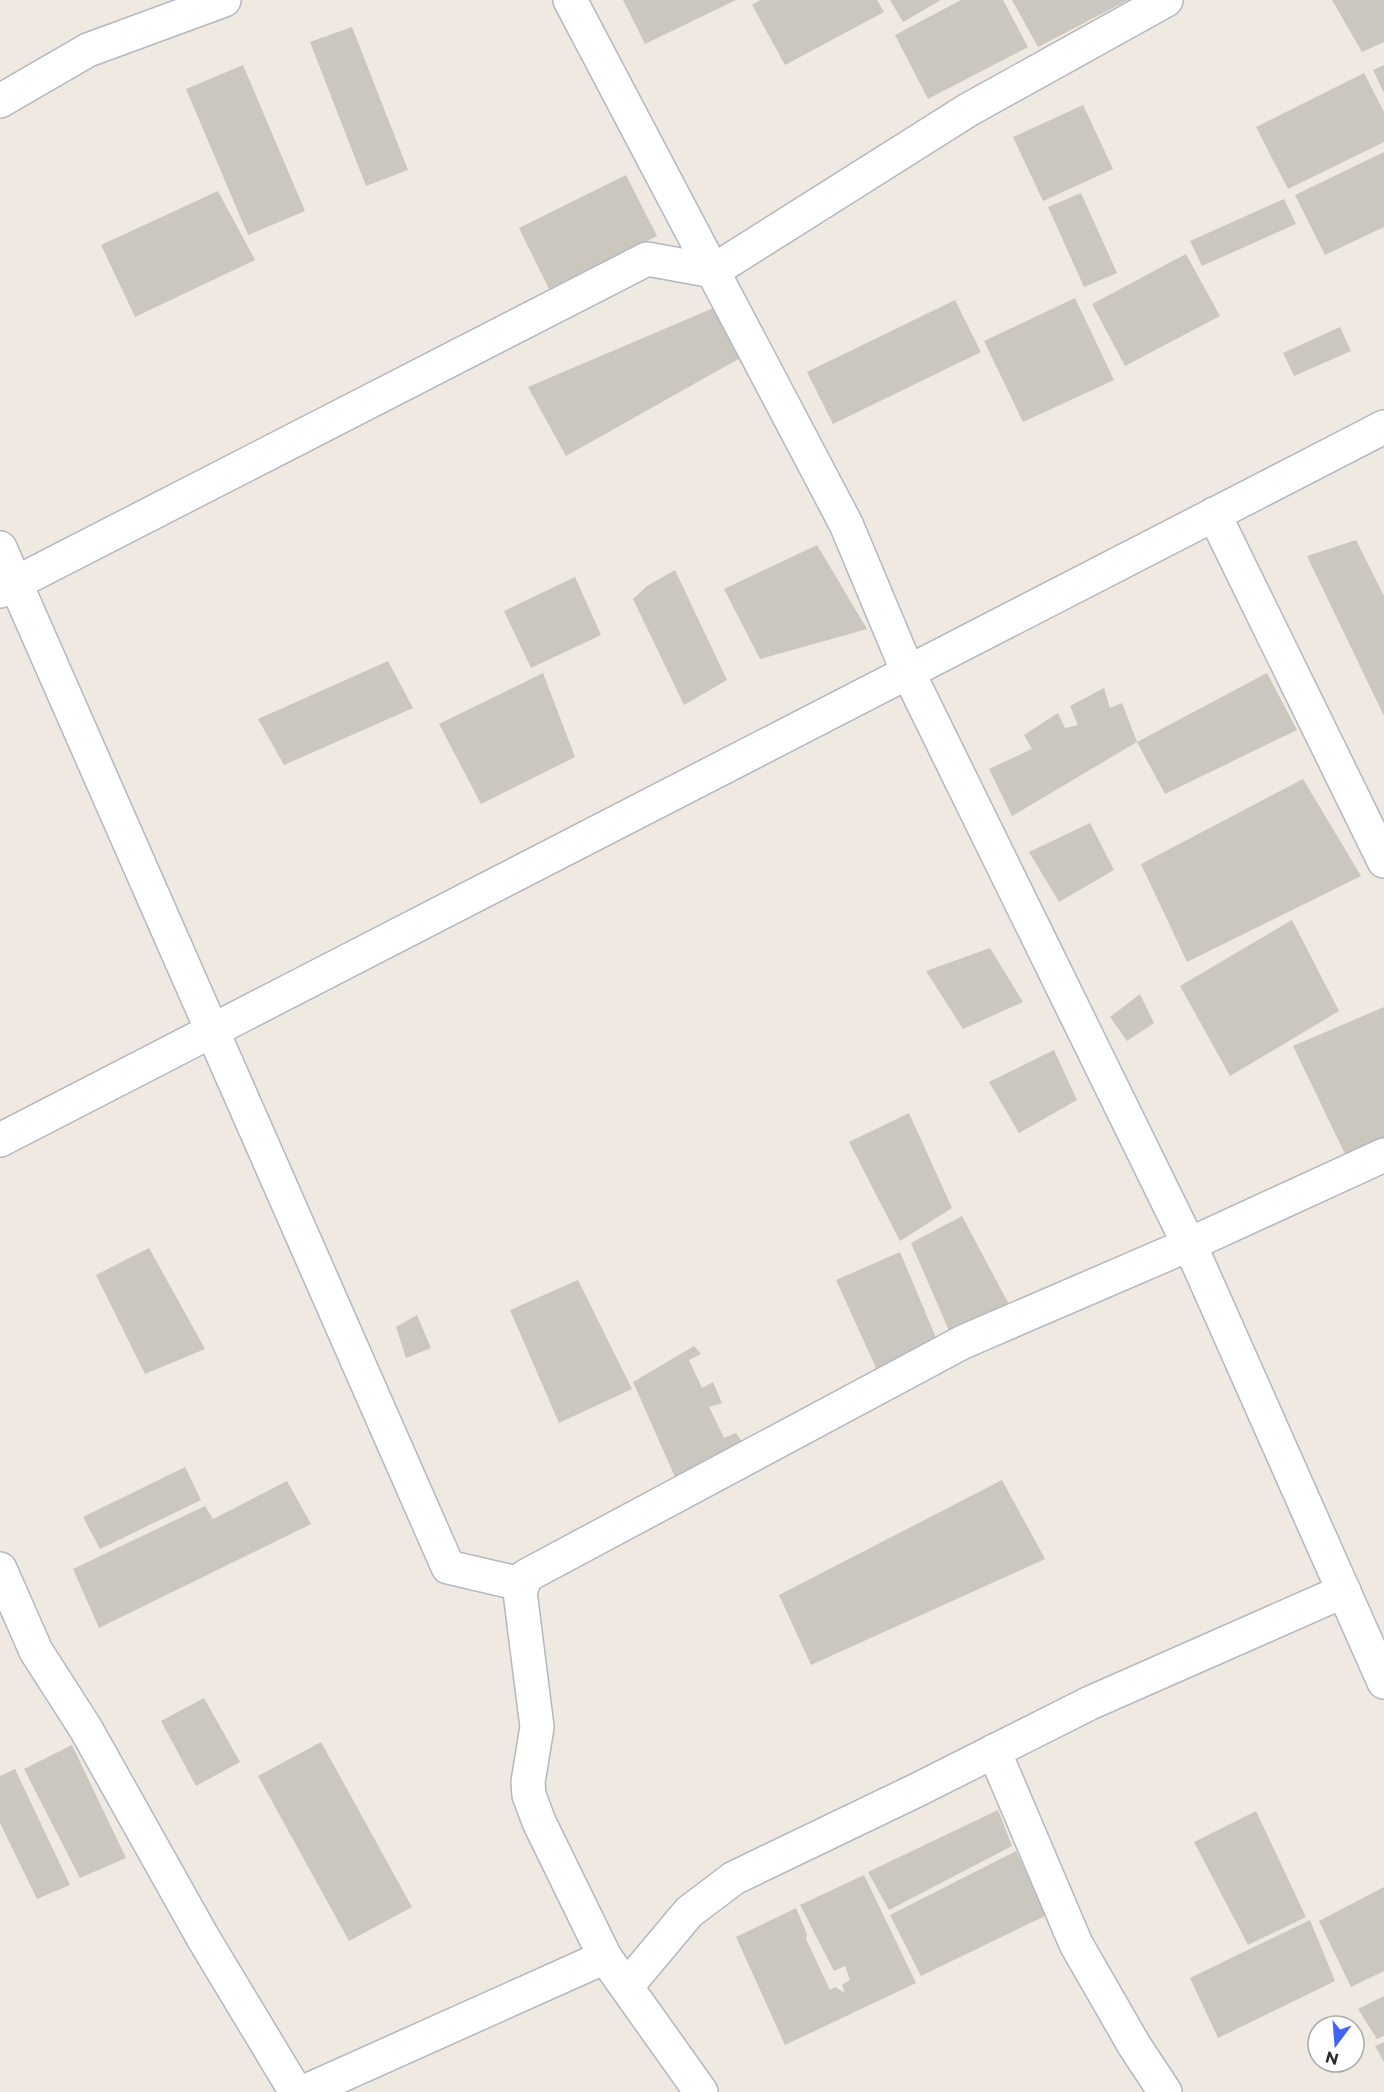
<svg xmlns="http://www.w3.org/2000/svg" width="1384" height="2092" viewBox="0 0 1384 2092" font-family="Montserrat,sans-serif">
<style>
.building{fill:#cbc7bf}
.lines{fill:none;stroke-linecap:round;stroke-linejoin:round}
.street-casing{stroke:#b4b7c1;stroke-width:36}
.street{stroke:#fff;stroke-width:33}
</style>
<rect width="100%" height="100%" fill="#efe9e1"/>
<g class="building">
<path d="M 623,0 L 736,0 L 645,44 Z"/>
<path d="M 760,0 L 877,0 L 884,12 L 785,65 L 752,5 Z"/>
<path d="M 890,0 L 941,0 L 903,22 Z"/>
<path d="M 961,0 L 1003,0 L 1028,47 L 928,99 L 895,35 Z"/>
<path d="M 1012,0 L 1128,0 L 1038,47 Z"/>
<path d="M 1332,0 L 1384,0 L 1384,42 L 1362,52 Z"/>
<path d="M 352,27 L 408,170 L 366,186 L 310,42 Z"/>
<path d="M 243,65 L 305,211 L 248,235 L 186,89 Z"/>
<path d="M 1384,65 L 1384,93 L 1373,70 Z"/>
<path d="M 1364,73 L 1384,112 L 1384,142 L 1288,189 L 1256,127 Z"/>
<path d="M 1083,105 L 1113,169 L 1043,201 L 1013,137 Z"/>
<path d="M 1384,152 L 1384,227 L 1325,255 L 1295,195 Z"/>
<path d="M 626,175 L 657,236 L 549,289 L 519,228 Z"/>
<path d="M 218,191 L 255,260 L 135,317 L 101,245 Z"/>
<path d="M 1081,193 L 1117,273 L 1084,287 L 1048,207 Z"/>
<path d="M 1284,199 L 1296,224 L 1202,266 L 1190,241 Z"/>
<path d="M 1186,254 L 1220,316 L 1125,366 L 1092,304 Z"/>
<path d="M 1075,298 L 1114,380 L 1023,422 L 984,341 Z"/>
<path d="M 955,300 L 981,352 L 833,424 L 807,372 Z"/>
<path d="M 718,306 L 742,357 L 566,456 L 528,387 Z"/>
<path d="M 1340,327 L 1351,351 L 1294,376 L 1283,353 Z"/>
<path d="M 1356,540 L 1384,596 L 1384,716 L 1307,556 Z"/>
<path d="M 817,545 L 867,629 L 760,659 L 724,589 Z"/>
<path d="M 675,570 L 727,680 L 684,705 L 633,599 L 647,586 Z"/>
<path d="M 575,577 L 601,635 L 531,668 L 504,611 Z"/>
<path d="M 388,661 L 413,708 L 284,765 L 258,719 Z"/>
<path d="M 543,673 L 575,757 L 481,804 L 439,724 Z"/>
<path d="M 1267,673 L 1297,730 L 1165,794 L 1137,742 Z"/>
<path d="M 1104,688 L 1110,708 L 1122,703 L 1137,742 L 1012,816 L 989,769 L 1032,749 L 1024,735 L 1058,713 L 1065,728 L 1078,725 L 1070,706 Z"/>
<path d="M 1303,779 L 1361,876 L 1187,962 L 1141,864 Z"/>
<path d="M 1090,823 L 1114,870 L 1059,902 L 1029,852 Z"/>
<path d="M 1292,920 L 1339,1011 L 1230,1076 L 1180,986 Z"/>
<path d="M 990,948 L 1023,1002 L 963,1029 L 926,971 Z"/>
<path d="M 1140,994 L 1154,1023 L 1127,1041 L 1110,1017 Z"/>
<path d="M 1384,1007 L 1384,1138 L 1345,1154 L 1293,1046 Z"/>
<path d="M 1054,1050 L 1077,1100 L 1019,1133 L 989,1082 Z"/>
<path d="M 909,1113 L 952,1208 L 900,1241 L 849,1142 Z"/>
<path d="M 962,1216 L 1012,1310 L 951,1335 L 911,1243 Z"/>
<path d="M 149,1248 L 205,1349 L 145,1374 L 96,1275 Z"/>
<path d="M 900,1252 L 937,1340 L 877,1370 L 836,1280 Z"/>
<path d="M 578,1280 L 632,1389 L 559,1423 L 510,1310 Z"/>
<path d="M 417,1315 L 431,1348 L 406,1358 L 396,1327 Z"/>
<path d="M 694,1346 L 701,1354 L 689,1360 L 702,1388 L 713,1382 L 722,1403 L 709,1407 L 724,1438 L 736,1433 L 744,1444 L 675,1477 L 633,1382 Z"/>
<path d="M 185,1467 L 201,1500 L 100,1549 L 83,1517 Z"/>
<path d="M 1002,1480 L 1045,1559 L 811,1665 L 779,1595 Z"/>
<path d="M 287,1481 L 311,1524 L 99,1628 L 73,1569 L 205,1506 L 213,1519 Z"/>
<path d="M 204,1698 L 240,1762 L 196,1786 L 161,1721 Z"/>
<path d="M 321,1742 L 412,1907 L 349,1941 L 258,1776 Z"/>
<path d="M 72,1745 L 126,1858 L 80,1878 L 24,1769 Z"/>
<path d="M 15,1769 L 70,1885 L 37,1899 L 0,1823 L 0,1776 Z"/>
<path d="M 998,1810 L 1012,1846 L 889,1910 L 868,1872 Z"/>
<path d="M 1256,1811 L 1306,1917 L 1248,1945 L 1194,1842 Z"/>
<path d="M 1016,1851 L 1047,1915 L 921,1976 L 890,1915 Z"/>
<path d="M 864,1875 L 916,1983 L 785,2045 L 736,1937 L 796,1908 L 807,1934 L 806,1939 L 830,1990 L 835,1987 L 845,1993 L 842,1985 L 850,1980 L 845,1966 L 834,1971 L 800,1905 Z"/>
<path d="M 1384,1887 L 1384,1971 L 1351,1987 L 1319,1921 Z"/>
<path d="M 1310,1920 L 1335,1981 L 1218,2038 L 1190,1978 Z"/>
<path d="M 1384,1996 L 1384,2036 L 1377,2039 L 1358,2009 Z"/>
<path d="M 1384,2042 L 1384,2062 L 1375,2046 Z"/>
</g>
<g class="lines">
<g class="street-casing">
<g id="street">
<path d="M 570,0 L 846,524 L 908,672 L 1198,1263 L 1384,1682"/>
<path d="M 0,101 L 88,50 L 224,0"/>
<path d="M 1214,514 L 1384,861"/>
<path d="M 0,548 L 448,1567 L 521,1584"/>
<path d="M 0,591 L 647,259 L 713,271 L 968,110 L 1166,0"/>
<path d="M 0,1140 L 1384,427"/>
<path d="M 0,1569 L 36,1651 L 86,1729 L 202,1936 L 296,2092"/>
<path d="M 994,1751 L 1076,1944 L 1134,2045 L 1165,2092"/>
<path d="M 627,1986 L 689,1912 L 734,1878 L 915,1791 L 1090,1703 L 1344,1591"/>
<path d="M 304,2092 L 605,1957"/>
<path d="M 701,2092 L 605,1957 L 539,1822 L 529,1795 L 528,1782 L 537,1727 L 520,1592 L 526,1576 L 963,1342 L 1188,1245 L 1384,1155"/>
</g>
</g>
<use href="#street" class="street"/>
</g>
<g transform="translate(1336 2044) rotate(196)"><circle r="28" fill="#ffffff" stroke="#ababab" stroke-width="1.5"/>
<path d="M0-4.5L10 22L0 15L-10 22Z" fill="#4264fb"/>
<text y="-9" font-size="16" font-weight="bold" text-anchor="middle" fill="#2e2e2e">N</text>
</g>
</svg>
